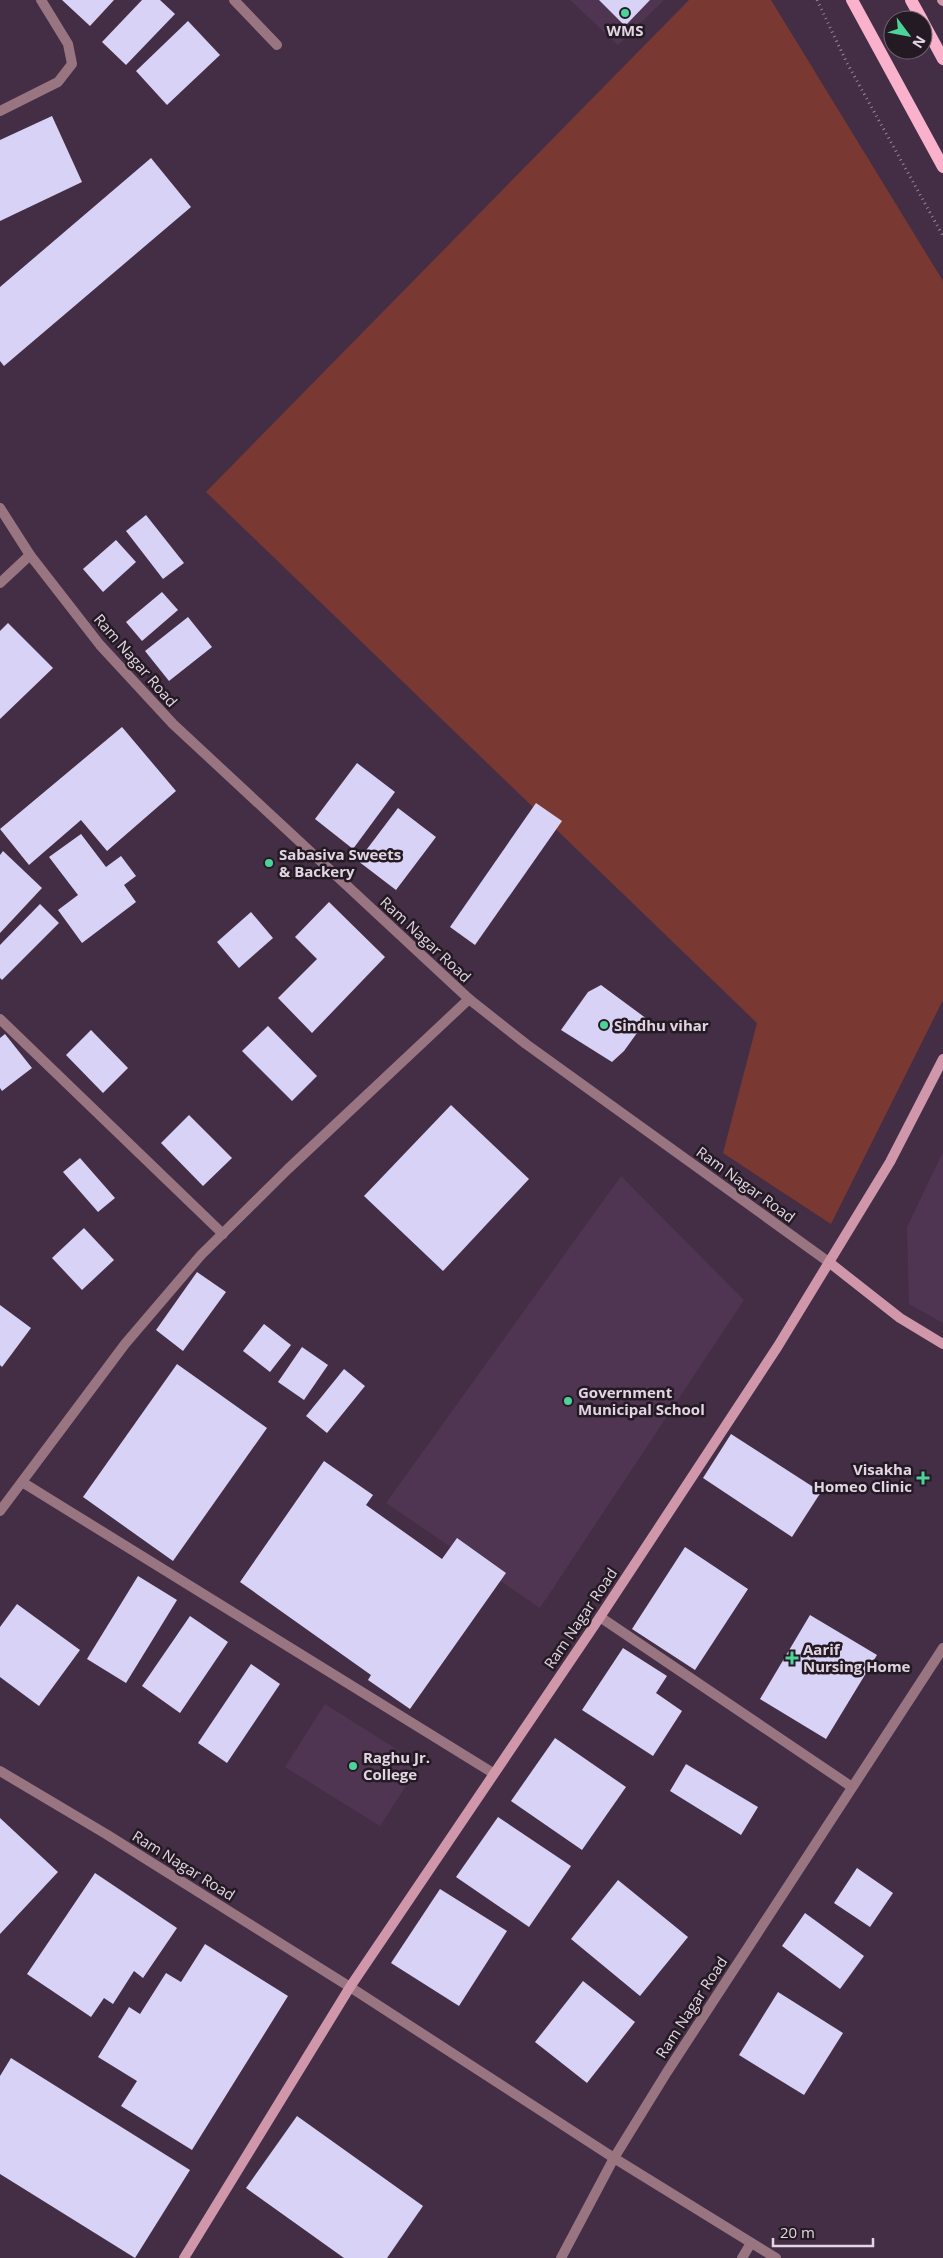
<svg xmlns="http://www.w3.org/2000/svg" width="943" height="2258" viewBox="0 0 943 2258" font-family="'Open Sans',sans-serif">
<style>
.built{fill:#4f3551}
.green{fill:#793932}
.building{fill:#d8d3f6}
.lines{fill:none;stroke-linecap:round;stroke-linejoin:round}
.path{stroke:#978698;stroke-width:3;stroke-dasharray:1 4;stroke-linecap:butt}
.street{stroke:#997581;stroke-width:10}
.secondary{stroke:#d097ab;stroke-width:10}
.primary{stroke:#fab2cc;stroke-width:12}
.poi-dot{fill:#4dd39a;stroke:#241a24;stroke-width:2}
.labels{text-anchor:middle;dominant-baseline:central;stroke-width:5;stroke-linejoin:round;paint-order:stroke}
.poi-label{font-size:15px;font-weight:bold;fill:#e2d5e3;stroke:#241a24;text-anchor:start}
.street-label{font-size:15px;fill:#e2d5e3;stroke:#241a24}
</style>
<rect width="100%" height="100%" fill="#432e45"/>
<g class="built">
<path d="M 570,0 L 664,0 L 618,45 Z"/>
<path d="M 943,1152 L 943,1323 L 909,1304 L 907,1227 Z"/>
<path d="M 621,1176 L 744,1300 L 540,1608 L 386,1503 Z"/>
<path d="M 325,1704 L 420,1764 L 380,1826 L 285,1767 Z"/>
</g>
<path class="green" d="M 689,0 L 771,0 L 943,281 L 943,1000 L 831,1224 L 723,1153 L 757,1023 L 206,492 Z"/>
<g class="building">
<path d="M 62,0 L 114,0 L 90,26 Z"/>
<path d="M 142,0 L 160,0 L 175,14 L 126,65 L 102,42 Z"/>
<path d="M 599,0 L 650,0 L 625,26 Z"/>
<path d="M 188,21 L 220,55 L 167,105 L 136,71 Z"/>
<path d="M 52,116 L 82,182 L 0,221 L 0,140 Z"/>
<path d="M 151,158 L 191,207 L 4,366 L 0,361 L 0,287 Z"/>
<path d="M 146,515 L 184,563 L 163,579 L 126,531 Z"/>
<path d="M 116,540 L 136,562 L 103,592 L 83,569 Z"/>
<path d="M 162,592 L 178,610 L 142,641 L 126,622 Z"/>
<path d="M 188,617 L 212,647 L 169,681 L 145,651 Z"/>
<path d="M 8,623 L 53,668 L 0,719 L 0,631 Z"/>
<path d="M 122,727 L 176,791 L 107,851 L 81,820 L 29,865 L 0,829 Z"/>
<path d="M 357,763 L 395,792 L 353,849 L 315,819 Z"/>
<path d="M 536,803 L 562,821 L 475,945 L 450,927 Z"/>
<path d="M 398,808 L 436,837 L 396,890 L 358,861 Z"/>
<path d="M 81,834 L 106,867 L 121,856 L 136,876 L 124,885 L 136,902 L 82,943 L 58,910 L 78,895 L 49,857 Z"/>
<path d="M 3,851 L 42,888 L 0,933 L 0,855 Z"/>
<path d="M 329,902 L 385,957 L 312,1033 L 278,998 L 317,959 L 295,937 Z"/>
<path d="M 40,904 L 59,923 L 2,980 L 0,978 L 0,945 Z"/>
<path d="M 251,912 L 273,938 L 239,968 L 217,942 Z"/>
<path d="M 601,985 L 647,1019 L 624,1051 L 612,1062 L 561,1030 L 588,992 Z"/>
<path d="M 268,1026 L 317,1076 L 292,1101 L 242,1051 Z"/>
<path d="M 91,1030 L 128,1068 L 103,1093 L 66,1055 Z"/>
<path d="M 5,1034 L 32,1068 L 2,1091 L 0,1088 L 0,1038 Z"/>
<path d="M 451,1105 L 529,1179 L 443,1271 L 364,1196 Z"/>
<path d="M 189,1115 L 232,1158 L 203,1186 L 161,1143 Z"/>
<path d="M 80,1158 L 115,1198 L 98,1212 L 63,1172 Z"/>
<path d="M 84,1228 L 114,1260 L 82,1290 L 52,1258 Z"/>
<path d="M 197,1272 L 226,1292 L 183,1351 L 156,1330 Z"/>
<path d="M 0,1305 L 31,1328 L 2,1367 L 0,1365 Z"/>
<path d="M 264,1324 L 291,1345 L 270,1372 L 243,1351 Z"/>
<path d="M 302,1347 L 328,1365 L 304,1400 L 278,1382 Z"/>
<path d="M 177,1364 L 267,1428 L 173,1561 L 83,1497 Z"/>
<path d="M 344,1369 L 365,1386 L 327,1433 L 306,1416 Z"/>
<path d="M 731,1434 L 821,1492 L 792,1537 L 703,1478 Z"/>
<path d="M 324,1461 L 373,1495 L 366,1505 L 442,1559 L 457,1538 L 506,1573 L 410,1709 L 368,1680 L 371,1675 L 240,1582 Z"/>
<path d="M 685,1547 L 748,1589 L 695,1670 L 632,1629 Z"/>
<path d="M 138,1576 L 177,1600 L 126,1683 L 87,1659 Z"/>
<path d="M 17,1604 L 80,1650 L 39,1706 L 0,1677 L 0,1627 Z"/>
<path d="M 810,1615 L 877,1655 L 826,1739 L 760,1699 Z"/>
<path d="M 190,1616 L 228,1642 L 180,1713 L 142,1686 Z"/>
<path d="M 623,1648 L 667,1676 L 656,1693 L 682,1711 L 653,1756 L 582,1710 Z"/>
<path d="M 251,1664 L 280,1684 L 227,1763 L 198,1743 Z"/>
<path d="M 555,1738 L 626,1787 L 582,1850 L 511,1801 Z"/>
<path d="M 686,1764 L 758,1807 L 741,1835 L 670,1791 Z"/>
<path d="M 498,1817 L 571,1866 L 529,1927 L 456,1877 Z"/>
<path d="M 0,1818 L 58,1872 L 0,1934 Z"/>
<path d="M 857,1868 L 893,1893 L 870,1927 L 834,1903 Z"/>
<path d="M 95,1873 L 177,1928 L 143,1978 L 134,1971 L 113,2004 L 104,1998 L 91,2017 L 27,1974 Z"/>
<path d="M 618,1880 L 688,1937 L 640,1996 L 571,1939 Z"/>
<path d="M 440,1889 L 507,1931 L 459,2006 L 391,1963 Z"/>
<path d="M 805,1913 L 864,1956 L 840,1989 L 782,1946 Z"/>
<path d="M 205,1944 L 288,1996 L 192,2150 L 121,2106 L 137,2081 L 98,2057 L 129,2007 L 140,2014 L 166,1973 L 181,1982 Z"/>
<path d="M 583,1981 L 635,2022 L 587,2083 L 535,2042 Z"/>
<path d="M 778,1992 L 843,2033 L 804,2095 L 739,2055 Z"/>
<path d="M 11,2058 L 190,2170 L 135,2258 L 0,2174 L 0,2076 Z"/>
<path d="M 297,2116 L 423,2206 L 387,2258 L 344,2258 L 246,2188 Z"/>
</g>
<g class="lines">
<path class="path" d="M 817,0 L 847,63 L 943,236"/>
<g class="street">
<path d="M 234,0 L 277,45"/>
<path d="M 0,111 L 58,82 L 72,64 L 68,44 L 41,0"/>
<path d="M 0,508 L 30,555 L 100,645 L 173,724 L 469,999 L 526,1044 L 830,1263"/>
<path d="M 0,583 L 30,555"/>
<path d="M 0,1019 L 223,1234"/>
<path d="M 22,1482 L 493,1773"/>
<path d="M 0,1511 L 125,1344 L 201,1255 L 288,1169 L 469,999"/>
<path d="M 600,1617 L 852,1787"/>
<path d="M 0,1771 L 106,1834 L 350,1987 L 614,2158 L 776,2258"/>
<path d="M 561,2258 L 614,2158 L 667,2072 L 943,1648"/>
<path d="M 742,2258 L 751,2243"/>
</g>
<g class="secondary">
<path d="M 942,0 L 943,1"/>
<path d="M 830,1263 L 900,1318 L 943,1344"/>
<path d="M 184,2258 L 350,1987 L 600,1617 L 778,1346 L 890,1162 L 943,1059"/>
</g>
<g class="primary">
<path d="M 852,0 L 943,167"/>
<path d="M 911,0 L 922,20"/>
<path d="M 923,22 L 943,59"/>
</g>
</g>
<g class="poi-dot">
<circle cx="625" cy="13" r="5"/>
<circle cx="269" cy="863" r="5"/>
<circle cx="604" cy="1025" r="5"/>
<circle cx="568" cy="1401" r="5"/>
<path d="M920.5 1470.5h5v5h5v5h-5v5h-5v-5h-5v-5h5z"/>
<path d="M789.5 1650.5h5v5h5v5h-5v5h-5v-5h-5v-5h5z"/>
<circle cx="353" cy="1766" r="5"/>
</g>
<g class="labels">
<g class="poi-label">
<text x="625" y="30" text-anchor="middle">WMS</text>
<text x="279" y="854">Sabasiva Sweets<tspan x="279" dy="17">&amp; Backery</tspan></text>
<text x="614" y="1025">Sindhu vihar</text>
<text x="578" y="1392">Government<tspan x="578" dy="17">Municipal School</tspan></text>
<text x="912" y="1469" text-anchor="end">Visakha<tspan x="912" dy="17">Homeo Clinic</tspan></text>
<text x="803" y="1649">Aarif<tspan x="803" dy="17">Nursing Home</tspan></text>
<text x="363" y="1757">Raghu Jr.<tspan x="363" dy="17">College</tspan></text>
</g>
<g class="street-label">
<text transform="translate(136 660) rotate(49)">Ram Nagar Road</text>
<text transform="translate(426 939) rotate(43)">Ram Nagar Road</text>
<text transform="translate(746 1184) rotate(36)">Ram Nagar Road</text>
<text transform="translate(580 1618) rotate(-56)">Ram Nagar Road</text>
<text transform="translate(184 1865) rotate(32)">Ram Nagar Road</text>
<text transform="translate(691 2007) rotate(-57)">Ram Nagar Road</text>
</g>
</g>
<g transform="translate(908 35) rotate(122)"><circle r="24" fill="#241a24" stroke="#706570"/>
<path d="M0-4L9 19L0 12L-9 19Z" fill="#4dd39a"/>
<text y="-8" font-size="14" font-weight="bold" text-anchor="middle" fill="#e2d5e3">N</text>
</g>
<path d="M773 2238v8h100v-8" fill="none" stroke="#e2d5e3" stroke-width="2.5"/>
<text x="780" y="2238" font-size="15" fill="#e2d5e3" stroke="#241a24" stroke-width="4" paint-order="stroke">20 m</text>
</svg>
